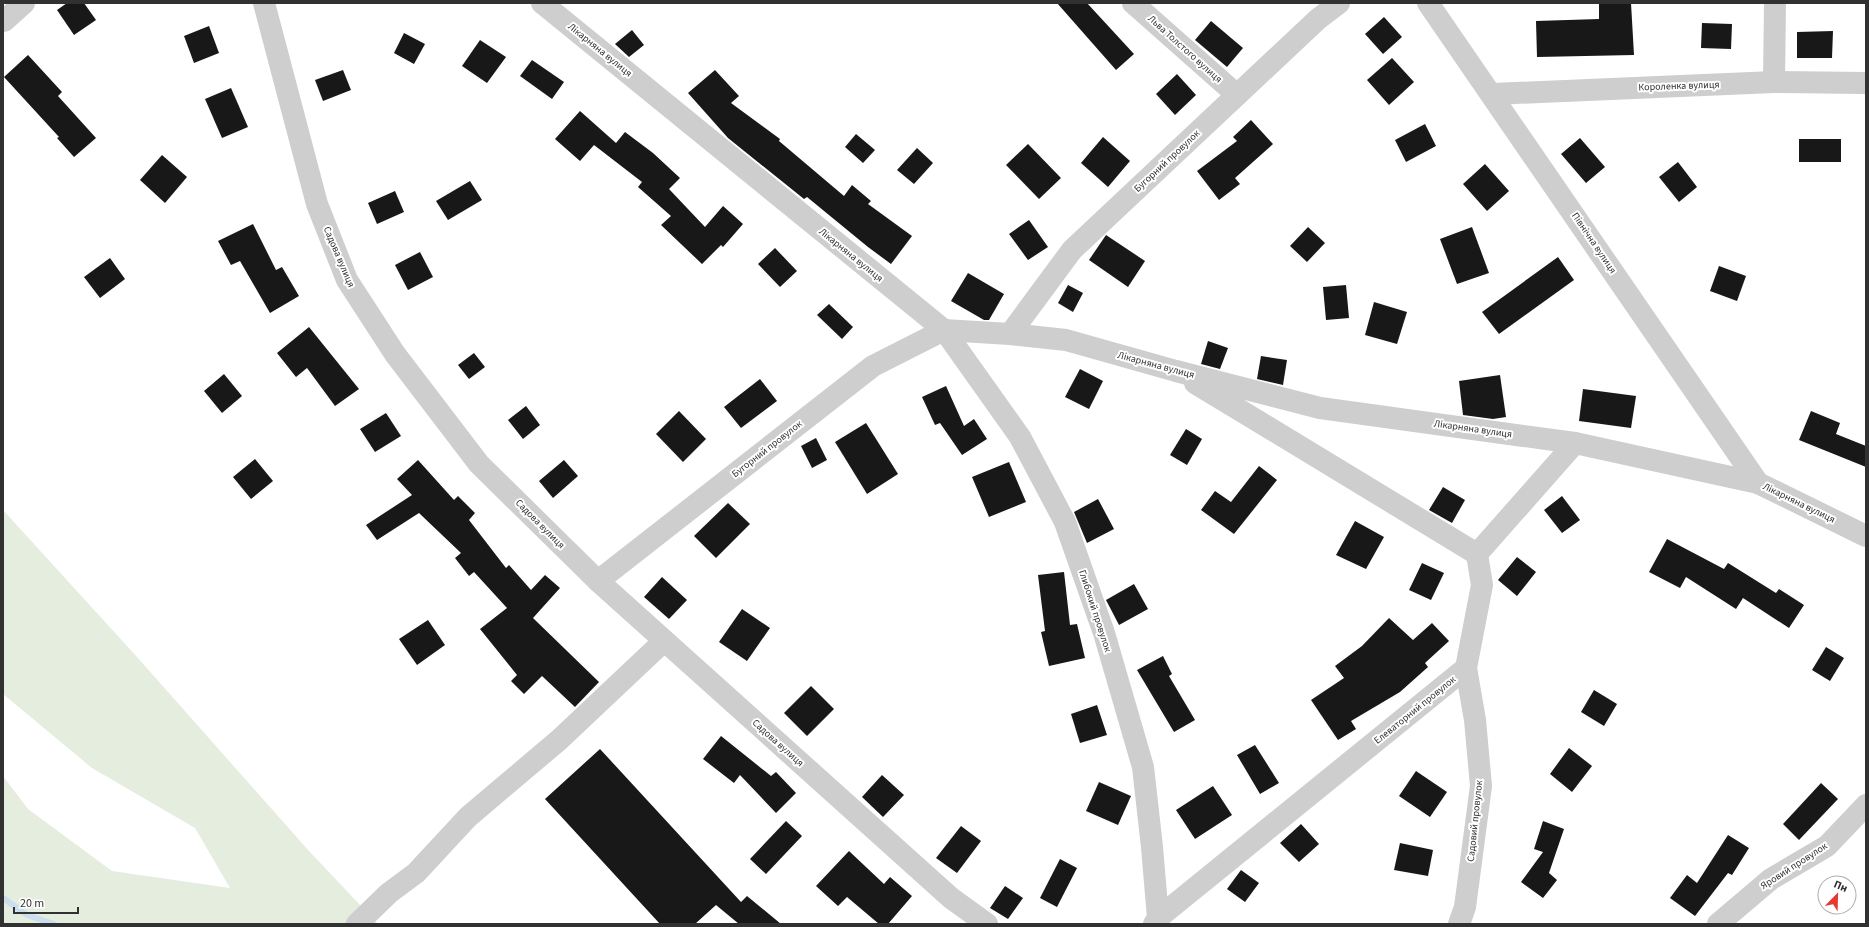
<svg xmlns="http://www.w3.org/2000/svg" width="1869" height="927" viewBox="0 0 1869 927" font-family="'Source Sans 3',sans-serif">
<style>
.green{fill:#e5eddf}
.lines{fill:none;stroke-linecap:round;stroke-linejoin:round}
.stream{stroke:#ccdded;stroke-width:6}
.building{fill:#181818}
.minor{stroke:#cecece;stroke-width:22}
.labels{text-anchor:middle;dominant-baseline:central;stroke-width:4;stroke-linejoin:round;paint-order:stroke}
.street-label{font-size:10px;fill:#313131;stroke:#fff}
</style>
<rect width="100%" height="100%" fill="#fff"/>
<path class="green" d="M 3,510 L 137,657 L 309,851 L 378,924 L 3,924 L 3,776 L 28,809 L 112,871 L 230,888 L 195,828 L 92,768 L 3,694 Z"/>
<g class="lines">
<path class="stream" d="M 3,898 L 27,915 L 54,924"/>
</g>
<g class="building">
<path d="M 67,3 L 84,3 L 96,20 L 74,35 L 57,10 Z"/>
<path d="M 1057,3 L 1087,3 L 1134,54 L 1116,70 Z"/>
<path d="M 1599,3 L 1631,3 L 1634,55 L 1537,57 L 1536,21 L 1599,19 Z"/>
<path d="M 1384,17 L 1402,37 L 1383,54 L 1365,34 Z"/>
<path d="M 1211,21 L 1243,48 L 1227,67 L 1195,40 Z"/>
<path d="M 1702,23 L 1732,24 L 1731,49 L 1701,48 Z"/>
<path d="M 209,26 L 219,53 L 194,63 L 184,36 Z"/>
<path d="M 632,30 L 644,45 L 629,57 L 615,44 Z"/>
<path d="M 1833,31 L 1832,58 L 1797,58 L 1797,32 Z"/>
<path d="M 404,33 L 425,44 L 414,64 L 394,53 Z"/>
<path d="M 480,40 L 506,57 L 487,83 L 462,66 Z"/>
<path d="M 28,55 L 62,92 L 58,96 L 96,138 L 74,157 L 57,138 L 59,137 L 4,77 Z"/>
<path d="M 1392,58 L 1414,82 L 1389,105 L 1367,80 Z"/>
<path d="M 532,60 L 564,82 L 552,99 L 520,76 Z"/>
<path d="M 343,70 L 351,90 L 323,101 L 315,80 Z"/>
<path d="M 715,70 L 739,96 L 731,103 L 780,139 L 779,141 L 844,196 L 852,185 L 871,201 L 868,204 L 912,236 L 891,264 L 868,247 L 807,197 L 804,199 L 728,138 L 688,93 Z"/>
<path d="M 1177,74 L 1196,95 L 1175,115 L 1156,94 Z"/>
<path d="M 231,88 L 248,127 L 222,138 L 205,99 Z"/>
<path d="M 580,111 L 616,143 L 625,132 L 653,153 L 680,178 L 669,189 L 705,227 L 723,206 L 743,224 L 723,247 L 721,245 L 702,264 L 661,225 L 671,216 L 638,187 L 642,182 L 594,145 L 580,161 L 555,139 Z"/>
<path d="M 1251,120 L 1273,144 L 1235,178 L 1240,184 L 1219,200 L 1197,171 L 1237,141 L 1233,137 Z"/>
<path d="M 1425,124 L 1436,146 L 1406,162 L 1395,140 Z"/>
<path d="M 856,134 L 875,150 L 863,163 L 845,147 Z"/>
<path d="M 1103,137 L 1130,161 L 1108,187 L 1081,163 Z"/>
<path d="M 1580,138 L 1605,167 L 1586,183 L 1561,154 Z"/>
<rect x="1799" y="139" width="42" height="23"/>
<path d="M 1028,144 L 1061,178 L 1039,199 L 1006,165 Z"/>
<path d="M 917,148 L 933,163 L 914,184 L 897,170 Z"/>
<path d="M 162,155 L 187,177 L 165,203 L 140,180 Z"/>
<path d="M 1678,162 L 1697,187 L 1679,202 L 1659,177 Z"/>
<path d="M 1485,164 L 1509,191 L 1487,211 L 1463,184 Z"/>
<path d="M 470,181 L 482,200 L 448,220 L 436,201 Z"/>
<path d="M 395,191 L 404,212 L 377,224 L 368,203 Z"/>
<path d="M 1029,220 L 1048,247 L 1028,260 L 1009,234 Z"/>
<path d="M 253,224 L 276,270 L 282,267 L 299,296 L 270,313 L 240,261 L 231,265 L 218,241 Z"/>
<path d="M 1308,227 L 1325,243 L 1307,262 L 1290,246 Z"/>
<path d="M 1472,227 L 1489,273 L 1457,284 L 1440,239 Z"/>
<path d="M 1106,235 L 1145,261 L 1128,287 L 1089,260 Z"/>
<path d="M 775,248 L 797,271 L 780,287 L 758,264 Z"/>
<path d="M 420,252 L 433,277 L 408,290 L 395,265 Z"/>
<path d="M 1558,257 L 1574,280 L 1499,334 L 1482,312 Z"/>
<path d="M 110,258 L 125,279 L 100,298 L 84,277 Z"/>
<path d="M 1719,266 L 1746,276 L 1737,301 L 1710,291 Z"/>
<path d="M 968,273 L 1004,294 L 989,320 L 984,320 L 951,301 Z"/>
<path d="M 1068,285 L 1083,293 L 1073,312 L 1058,303 Z"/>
<path d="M 1346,285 L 1349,318 L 1326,320 L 1323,287 Z"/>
<path d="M 1374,302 L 1407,312 L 1397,344 L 1365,335 Z"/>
<path d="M 829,304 L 853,327 L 842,339 L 817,315 Z"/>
<path d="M 309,327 L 359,389 L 335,406 L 307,368 L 296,377 L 277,353 Z"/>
<path d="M 1208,341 L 1228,348 L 1220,369 L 1201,364 Z"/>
<path d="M 474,353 L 485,367 L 469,379 L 458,365 Z"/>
<path d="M 1261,356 L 1287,360 L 1283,385 L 1257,379 Z"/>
<path d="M 1080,369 L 1103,381 L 1089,409 L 1065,397 Z"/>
<path d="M 224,374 L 242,396 L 222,413 L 204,391 Z"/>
<path d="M 1500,375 L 1506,417 L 1493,419 L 1463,415 L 1459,381 Z"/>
<path d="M 760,379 L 777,401 L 741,428 L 724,407 Z"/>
<path d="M 946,386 L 964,426 L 974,419 L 987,439 L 962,455 L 940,423 L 935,425 L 922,397 Z"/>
<path d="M 1583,389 L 1636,396 L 1631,428 L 1579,421 Z"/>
<path d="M 526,406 L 540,425 L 523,439 L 508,420 Z"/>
<path d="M 679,411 L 706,439 L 683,462 L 656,434 Z"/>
<path d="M 1811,411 L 1840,423 L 1836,434 L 1866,446 L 1866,467 L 1799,440 Z"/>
<path d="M 386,413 L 401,436 L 375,452 L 360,429 Z"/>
<path d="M 866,423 L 898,474 L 867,494 L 835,442 Z"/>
<path d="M 1186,429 L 1202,439 L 1187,465 L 1170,455 Z"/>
<path d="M 816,438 L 827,460 L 812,468 L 801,446 Z"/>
<path d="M 255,459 L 273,481 L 251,499 L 233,477 Z"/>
<path d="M 418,460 L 454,500 L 458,496 L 475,513 L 469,520 L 506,568 L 509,565 L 531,590 L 545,575 L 560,588 L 533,618 L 599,682 L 575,707 L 542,676 L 524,694 L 511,681 L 517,675 L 480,629 L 507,608 L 474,572 L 469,576 L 455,558 L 461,553 L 419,513 L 377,540 L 366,525 L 412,495 L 397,479 Z"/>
<path d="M 564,460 L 578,476 L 553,498 L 539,481 Z"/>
<path d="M 1009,462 L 1026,502 L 989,517 L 972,477 Z"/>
<path d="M 1259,466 L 1277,480 L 1234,534 L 1201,510 L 1215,491 L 1231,502 Z"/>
<path d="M 1443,487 L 1465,500 L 1452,523 L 1429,510 Z"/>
<path d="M 1562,496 L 1580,520 L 1562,533 L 1544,510 Z"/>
<path d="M 1098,499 L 1114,529 L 1087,543 L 1074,512 Z"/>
<path d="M 728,503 L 750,524 L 716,558 L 694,536 Z"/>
<path d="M 1355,521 L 1384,537 L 1366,569 L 1336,555 Z"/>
<path d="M 1667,539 L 1724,569 L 1728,563 L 1776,593 L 1779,589 L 1804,605 L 1789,628 L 1743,598 L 1736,609 L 1686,577 L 1680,588 L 1649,572 Z"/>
<path d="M 1517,557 L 1536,572 L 1517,596 L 1498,580 Z"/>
<path d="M 1422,563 L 1444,573 L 1431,600 L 1409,590 Z"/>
<path d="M 1064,572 L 1070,625 L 1077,624 L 1085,658 L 1049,666 L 1041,632 L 1045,631 L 1038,575 Z"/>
<path d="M 662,577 L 687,600 L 669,619 L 644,597 Z"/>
<path d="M 1134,584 L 1148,609 L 1119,625 L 1106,600 Z"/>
<path d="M 742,609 L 770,628 L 747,661 L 719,642 Z"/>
<path d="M 1389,618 L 1413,640 L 1432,623 L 1449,641 L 1425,663 L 1428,667 L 1400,692 L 1351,721 L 1356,729 L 1338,740 L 1311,700 L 1344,678 L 1335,666 L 1362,646 Z"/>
<path d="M 428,620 L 445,645 L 417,665 L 399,639 Z"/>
<path d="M 1826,647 L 1844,658 L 1830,681 L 1812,670 Z"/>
<path d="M 1163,656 L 1172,674 L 1169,676 L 1195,720 L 1174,732 L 1137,670 Z"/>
<path d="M 811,686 L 834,709 L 807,736 L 784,713 Z"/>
<path d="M 1594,690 L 1617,704 L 1604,726 L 1581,712 Z"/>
<path d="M 1097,705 L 1107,735 L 1080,743 L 1071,714 Z"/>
<path d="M 721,736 L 771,776 L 776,772 L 796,793 L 776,813 L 740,775 L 734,783 L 703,759 Z"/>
<path d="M 1255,745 L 1279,783 L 1260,794 L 1237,755 Z"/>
<path d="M 1569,748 L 1592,766 L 1572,792 L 1550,774 Z"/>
<path d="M 600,749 L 741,902 L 747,896 L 781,924 L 739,924 L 716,905 L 695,924 L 660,924 L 545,799 Z"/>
<path d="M 1416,771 L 1447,792 L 1430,817 L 1399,796 Z"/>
<path d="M 882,775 L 904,795 L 883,817 L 862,797 Z"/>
<path d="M 1099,782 L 1131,796 L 1118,825 L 1086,811 Z"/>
<path d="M 1821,783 L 1838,799 L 1799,840 L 1783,824 Z"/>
<path d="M 1213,786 L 1232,815 L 1195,839 L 1176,810 Z"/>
<path d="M 786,821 L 802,836 L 766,874 L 750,859 Z"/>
<path d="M 1543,821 L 1564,829 L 1549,873 L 1557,880 L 1543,898 L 1521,882 L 1543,852 L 1534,849 Z"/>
<path d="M 1301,824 L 1319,844 L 1299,862 L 1280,843 Z"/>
<path d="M 961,826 L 981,841 L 957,873 L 936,858 Z"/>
<path d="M 1728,835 L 1749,848 L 1732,875 L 1728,873 L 1695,916 L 1670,898 L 1687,875 L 1697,883 Z"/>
<path d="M 1400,843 L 1433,850 L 1428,876 L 1394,870 Z"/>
<path d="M 849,851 L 884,884 L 890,877 L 912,896 L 888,924 L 879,924 L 847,897 L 838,906 L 816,886 Z"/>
<path d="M 1060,859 L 1077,868 L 1057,907 L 1040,898 Z"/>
<path d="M 1241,870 L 1259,883 L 1245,902 L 1227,889 Z"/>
<path d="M 1005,886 L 1023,898 L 1008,919 L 990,908 Z"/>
</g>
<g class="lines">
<g class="minor">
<path d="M 264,3 L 317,204 L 347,280 L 395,354 L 479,464 L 598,581 L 951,898 L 987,924"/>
<path d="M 542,3 L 944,330 L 1020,437 L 1065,522 L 1104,633 L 1143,767 L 1152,847 L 1158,918 L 1154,924"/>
<path d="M 1133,3 L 1237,95"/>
<path d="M 1428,3 L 1758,483"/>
<path d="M 4,21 L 24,3"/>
<path d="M 1774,82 L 1775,3"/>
<path d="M 1492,94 L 1774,82 L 1866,83"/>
<path d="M 1010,334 L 1072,250 L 1318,19 L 1339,3"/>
<path d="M 1195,383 L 1477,554"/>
<path d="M 598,581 L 873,366 L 944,330 L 1010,334 L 1066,340 L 1176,371 L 1320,408 L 1575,443 L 1758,483 L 1866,536"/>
<path d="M 1158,918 L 1466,668 L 1482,585 L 1477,554 L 1575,443"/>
<path d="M 357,924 L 389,893 L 416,873 L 468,817 L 559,740 L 664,641"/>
<path d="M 1459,924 L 1465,907 L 1481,786 L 1475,720 L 1466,668"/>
<path d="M 1718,924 L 1771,879 L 1827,846 L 1866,805"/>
</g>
</g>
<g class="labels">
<g class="street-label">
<text transform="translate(1185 49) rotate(42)">Льва Толстого вулиця</text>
<text transform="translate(600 50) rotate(39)">Лікарняна вулиця</text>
<text transform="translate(1679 86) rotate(-2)">Короленка вулиця</text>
<text transform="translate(1167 161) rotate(-43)">Бугорний провулок</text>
<text transform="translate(1594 243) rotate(56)">Північна вулиця</text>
<text transform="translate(851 255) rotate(39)">Лікарняна вулиця</text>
<text transform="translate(339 257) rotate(67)">Садова вулиця</text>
<text transform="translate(1156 365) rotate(15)">Лікарняна вулиця</text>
<text transform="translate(1473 429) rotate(8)">Лікарняна вулиця</text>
<text transform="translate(767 449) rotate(-38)">Бугорний провулок</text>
<text transform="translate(1799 503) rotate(26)">Лікарняна вулиця</text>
<text transform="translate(540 524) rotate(45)">Садова вулиця</text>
<text transform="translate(1095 611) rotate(72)">Глибокий провулок</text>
<text transform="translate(1415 710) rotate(-39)">Елеваторний провулок</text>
<text transform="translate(778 743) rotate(42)">Садова вулиця</text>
<text transform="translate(1475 821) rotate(-84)">Садовий провулок</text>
<text transform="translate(1794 866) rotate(-33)">Яровий провулок</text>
</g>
</g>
<rect width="1869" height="927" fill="none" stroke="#313131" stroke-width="8"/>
<g transform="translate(1837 895) rotate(23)"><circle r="19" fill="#ffffff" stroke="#adadad"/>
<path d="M0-3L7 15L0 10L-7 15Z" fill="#e63935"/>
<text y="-6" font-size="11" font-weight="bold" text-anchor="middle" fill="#313131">Пн</text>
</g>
<path d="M14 907v6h64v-6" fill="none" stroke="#313131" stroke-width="2"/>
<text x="20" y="907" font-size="12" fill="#313131" stroke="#ffffff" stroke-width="3" paint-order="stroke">20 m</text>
</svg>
